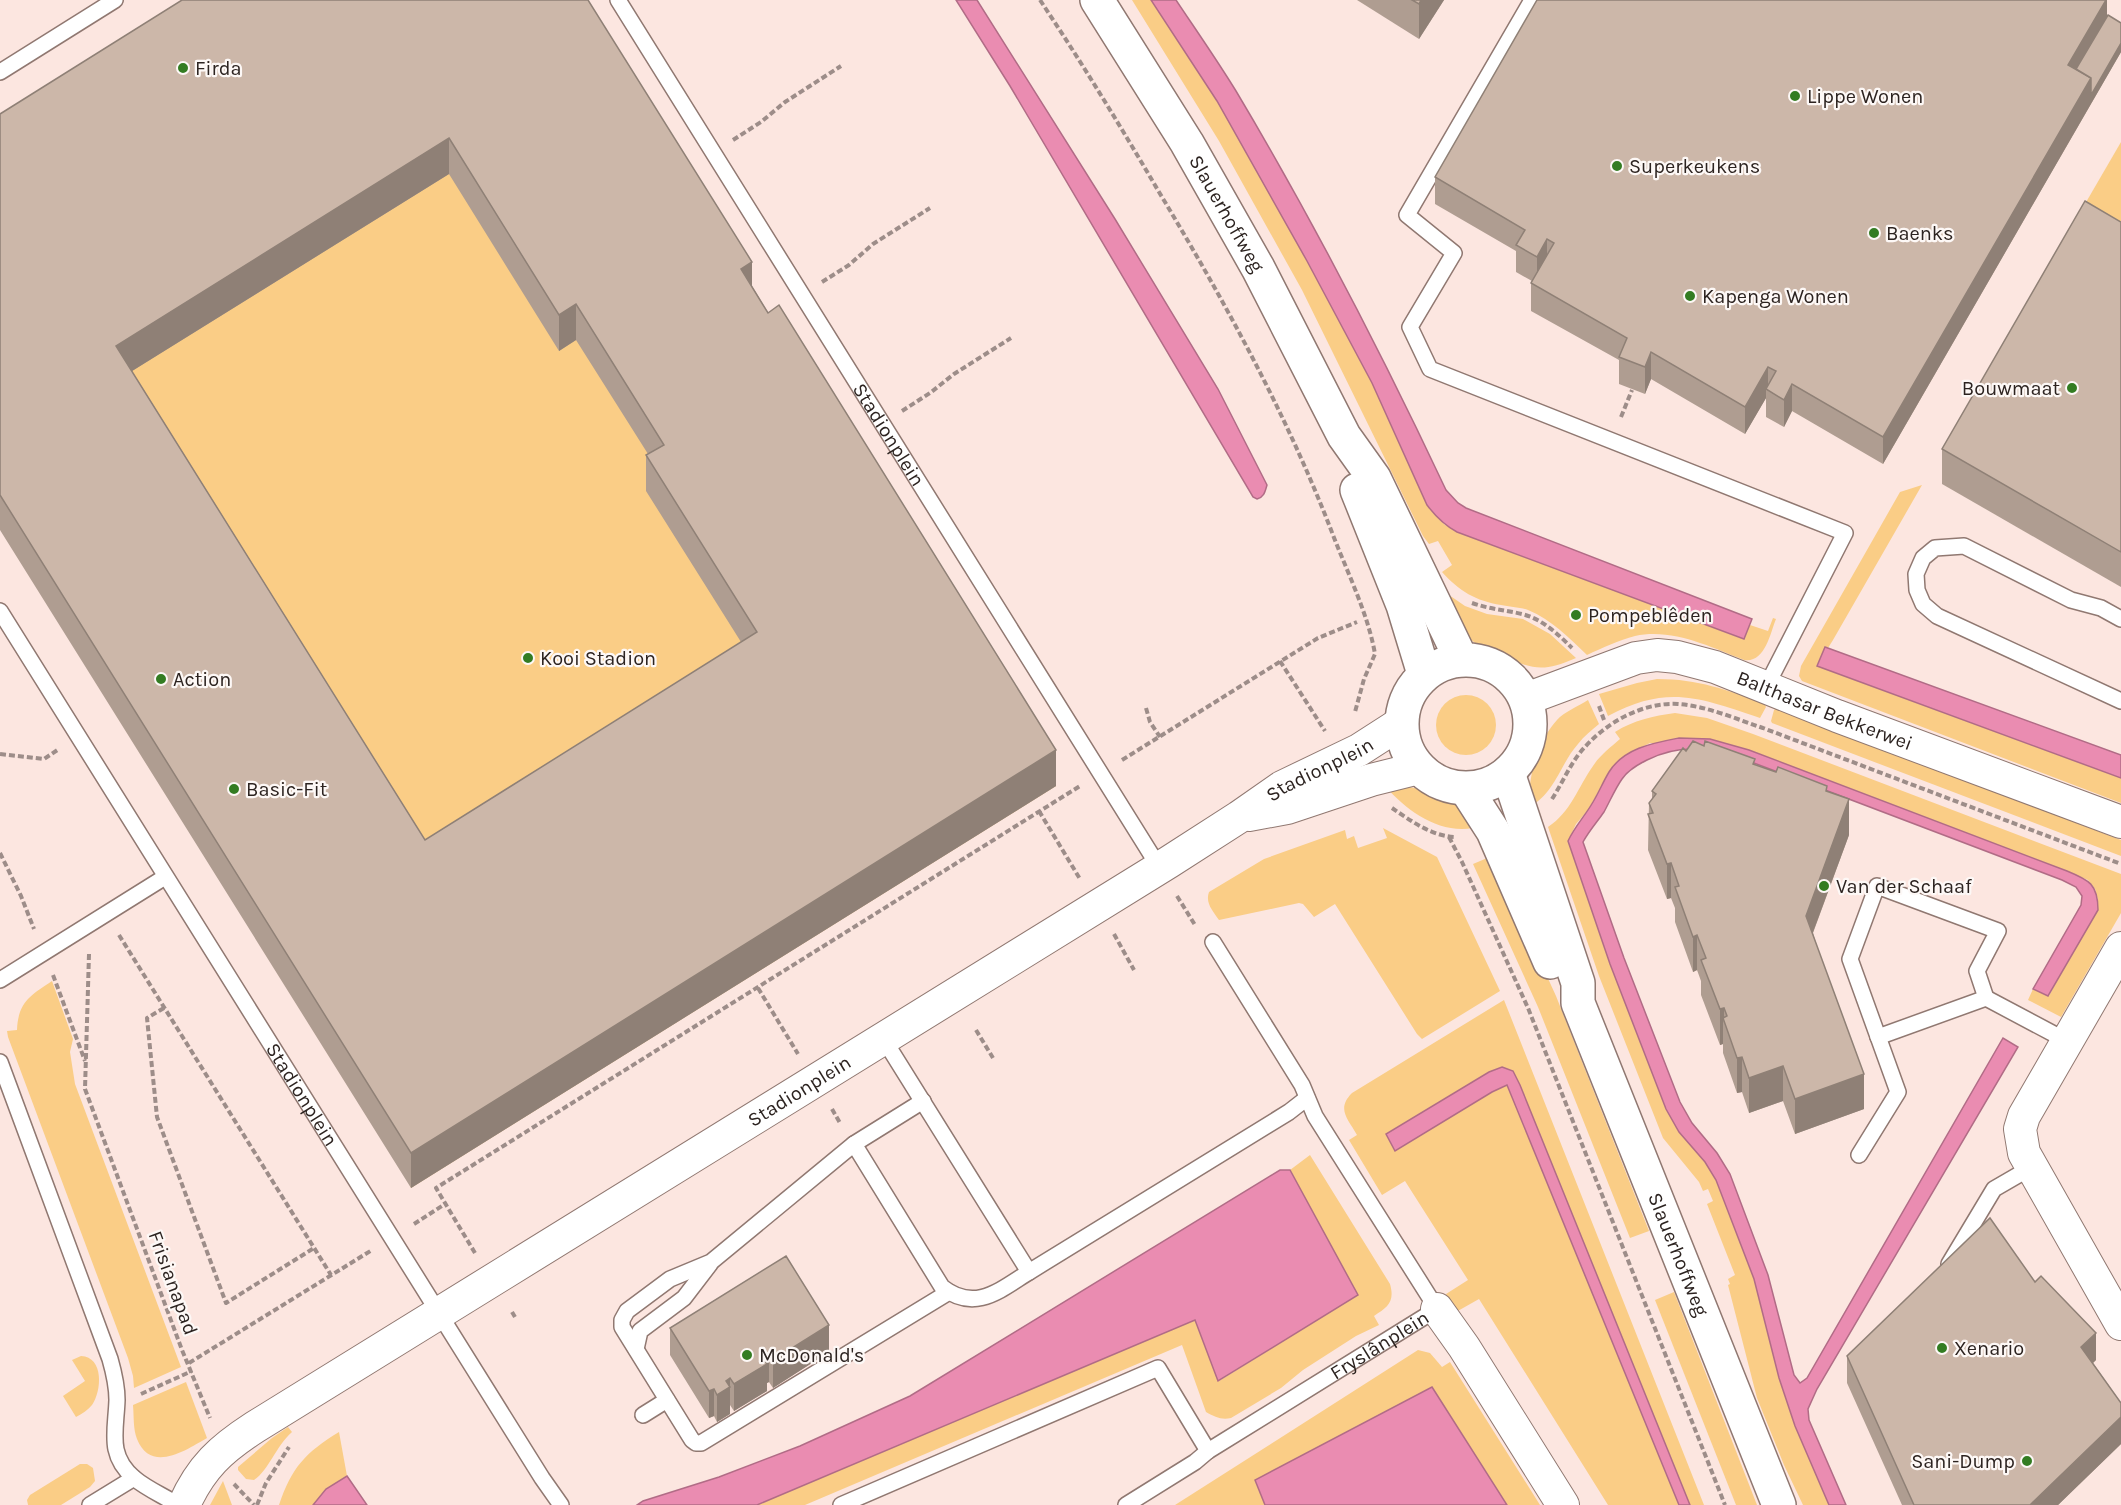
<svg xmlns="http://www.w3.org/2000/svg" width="2121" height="1505" viewBox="0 0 2121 1505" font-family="Karla,sans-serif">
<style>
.green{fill:#facd86}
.water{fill:#ea8cb1;stroke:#b16c86;stroke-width:1.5}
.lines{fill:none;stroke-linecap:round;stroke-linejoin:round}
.lane-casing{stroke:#907871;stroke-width:18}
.street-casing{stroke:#907871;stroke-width:34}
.secondary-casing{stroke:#907871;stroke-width:36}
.path{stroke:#9d8d89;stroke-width:4;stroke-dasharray:6 3;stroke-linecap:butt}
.lane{stroke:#fff;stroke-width:15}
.street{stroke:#fff;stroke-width:32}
.secondary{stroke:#fff;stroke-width:33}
.wall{fill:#af9d91;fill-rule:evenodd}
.shaded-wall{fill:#8f8076}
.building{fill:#ccb7a9;stroke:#8f8076;stroke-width:1.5;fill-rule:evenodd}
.poi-dot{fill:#337c22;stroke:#fdf8f6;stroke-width:2}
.labels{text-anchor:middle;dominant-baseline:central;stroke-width:4.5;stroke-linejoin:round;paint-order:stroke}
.poi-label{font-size:20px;fill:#2c2320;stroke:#fdf8f6;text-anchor:start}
.street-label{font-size:20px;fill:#2c2320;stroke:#fdf8f6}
</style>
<rect width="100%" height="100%" fill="#fce6e0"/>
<g class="green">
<path d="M 566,0 L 1056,786 L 411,1188 L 0,149 Z"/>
<path d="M 1132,0 L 1151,0 L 1217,101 L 1307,261 L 1372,383 L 1427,505 L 1445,525 L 1743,639 L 1750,625 L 1768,631 L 1773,618 L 1776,619 C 1770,634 1765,663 1744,660 C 1710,647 1673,628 1635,636 C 1619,640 1602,648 1587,655 C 1568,637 1552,620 1528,610 C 1520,607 1509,607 1501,605 C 1476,601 1459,591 1442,572 L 1452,565 L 1438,541 L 1429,544 L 1423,536 L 1302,290 L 1219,141 Z"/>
<path d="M 2121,142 L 2121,257 L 2078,216 Z"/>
<path d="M 1922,485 L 1833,640 L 1828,648 L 1825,647 L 1817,666 L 2121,778 L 2121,803 L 1802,681 L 1799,676 L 1801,666 L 1900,492 Z"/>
<path d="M 1449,595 L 1465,606 L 1487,614 L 1523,619 L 1550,634 L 1576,658 C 1542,673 1532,669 1500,655 C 1489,650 1477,646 1468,637 C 1458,625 1451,610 1443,597 Z"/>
<path d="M 1657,679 C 1699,679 1726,690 1764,703 L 1766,707 L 1760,718 C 1700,698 1668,684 1608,716 L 1599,694 L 1637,683 Z"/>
<circle cx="1466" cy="725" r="30"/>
<path d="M 1588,700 L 1599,724 C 1592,730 1584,736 1578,744 C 1560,764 1555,794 1529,807 C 1528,778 1536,743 1557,720 C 1564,712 1579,706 1588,700 Z"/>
<path d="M 1777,708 L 2121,840 L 2121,856 L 1772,723 L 1771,721 L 1774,710 Z"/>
<path d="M 1675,713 L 1707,718 L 1753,734 L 2121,874 L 2121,913 L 2061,1017 L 2028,1000 L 2033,989 L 2049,996 L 2098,900 L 2095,889 L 2088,880 L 1749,750 L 1650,743 L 1624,756 L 1610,771 L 1588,810 L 1576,824 L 1568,841 L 1610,964 L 1666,1109 L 1679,1132 L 1705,1162 L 1716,1180 L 1754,1279 L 1779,1378 L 1795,1426 L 1829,1505 L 1803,1505 L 1784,1465 L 1757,1398 L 1728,1285 L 1730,1284 L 1728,1279 L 1735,1275 L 1707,1204 L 1713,1201 L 1708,1189 L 1703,1191 L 1699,1182 L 1663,1138 L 1599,976 L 1548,827 C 1571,812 1578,787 1593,766 C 1600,755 1611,747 1620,739 L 1615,732 C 1634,720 1653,716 1675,713 Z"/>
<path d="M 1395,784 C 1413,787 1453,796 1464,811 C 1468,816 1470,822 1473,828 C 1439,834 1407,811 1386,787 Z"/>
<path d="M 1383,828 L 1437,857 L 1500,991 L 1422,1039 L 1417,1034 L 1335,904 L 1314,917 L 1303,904 L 1299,903 L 1219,920 C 1213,911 1205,903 1209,892 L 1264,859 L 1345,830 L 1347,839 L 1354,836 L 1358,848 L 1387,838 Z"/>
<path d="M 1492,856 L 1556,996 L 1649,1231 L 1630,1238 L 1538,1007 L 1473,864 Z"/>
<path d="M 52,981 L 73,1039 L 70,1052 L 75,1084 L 181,1367 L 134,1388 L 133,1376 L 128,1358 L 8,1037 L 7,1031 L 17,1030 C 18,1002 31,995 52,981 Z"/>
<path d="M 1504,1000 L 1704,1505 L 1690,1505 L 1513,1071 L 1489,1072 L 1386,1134 L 1395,1151 L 1492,1092 L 1507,1085 L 1679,1505 L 1608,1505 L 1479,1299 L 1456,1312 L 1446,1294 L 1468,1280 L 1405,1181 L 1382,1195 L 1349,1140 L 1357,1135 C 1348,1119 1336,1109 1352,1093 Z"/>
<path d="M 1310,1155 L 1390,1284 C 1395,1302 1388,1307 1374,1316 L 1379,1325 L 1356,1336 L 1303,1370 L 1281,1388 L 1231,1418 C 1221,1420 1215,1417 1206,1412 L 1182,1345 L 805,1505 L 757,1505 L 1195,1319 L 1219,1381 L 1357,1295 L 1290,1170 Z"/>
<path d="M 1674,1292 L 1757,1505 L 1736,1505 L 1655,1300 Z"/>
<path d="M 1418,1350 L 1430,1353 L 1442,1367 L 1450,1362 L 1540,1505 L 1507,1505 L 1432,1387 L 1255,1481 L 1265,1505 L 1175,1505 Z"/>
<path d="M 81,1356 C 104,1357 102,1391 92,1405 C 88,1410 82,1414 76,1417 L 63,1396 L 85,1381 L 72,1360 Z"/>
<path d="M 186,1382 L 207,1438 C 186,1450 151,1474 137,1439 C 133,1429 134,1416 133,1405 Z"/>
<path d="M 288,1427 L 292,1432 C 276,1446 269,1470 254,1480 L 246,1479 L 238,1470 L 238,1467 L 272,1438 Z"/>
<path d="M 339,1432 L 347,1476 L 326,1489 L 313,1505 L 279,1505 C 292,1467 305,1453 339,1432 Z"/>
<path d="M 80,1464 L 87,1464 L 93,1468 L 95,1481 L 90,1487 L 61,1505 L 28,1505 L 27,1500 L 30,1495 Z"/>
<path d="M 223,1481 L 232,1505 L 210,1505 Z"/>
</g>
<g class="water">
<path d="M 956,0 L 977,0 L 1115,219 L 1218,389 L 1267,485 C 1265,492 1264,497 1257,499 L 1253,497 L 1010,86 Z"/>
<path d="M 1151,0 L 1176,0 C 1196,30 1217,60 1236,91 C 1313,220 1382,354 1446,490 L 1458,503 L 1466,508 L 1752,619 L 1744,639 L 1457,532 C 1444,525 1436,517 1427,505 L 1372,383 L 1307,261 L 1217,101 Z"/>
<path d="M 1825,647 L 2121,755 L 2121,778 L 1817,666 Z"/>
<path d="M 1679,738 L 1710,739 L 1749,750 L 2067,871 C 2089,880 2098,884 2098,910 L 2048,996 L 2033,989 L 2081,905 L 2082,896 L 2076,887 L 2062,880 L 1746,760 C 1709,749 1683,742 1647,760 C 1637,765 1628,770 1622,779 C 1615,789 1610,801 1604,812 C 1597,822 1589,831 1583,842 L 1624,958 L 1680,1102 L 1692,1123 L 1717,1153 L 1730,1174 L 1768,1275 L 1794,1375 L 1800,1383 L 1807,1378 L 2003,1038 L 2018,1047 L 1817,1389 L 1808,1409 L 1809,1420 L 1846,1505 L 1829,1505 L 1795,1426 L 1779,1378 L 1754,1279 L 1716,1180 L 1705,1162 L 1679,1132 L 1666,1109 L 1610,964 L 1568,841 C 1575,826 1585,816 1593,802 C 1599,792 1603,782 1609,772 C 1624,748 1653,743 1679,738 Z"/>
<path d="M 1502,1067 L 1513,1071 L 1520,1085 L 1690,1505 L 1679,1505 L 1507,1085 L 1492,1092 L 1395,1151 L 1386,1134 L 1489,1072 Z"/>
<path d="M 1280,1170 L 1290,1170 L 1358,1295 L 1218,1381 L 1195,1320 L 757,1505 L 637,1505 L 643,1501 L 719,1477 L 800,1446 L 910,1396 Z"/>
<path d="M 1432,1387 L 1507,1505 L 1265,1505 L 1255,1480 Z"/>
<path d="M 347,1476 L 367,1505 L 313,1505 L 326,1489 Z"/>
</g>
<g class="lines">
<g class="lane-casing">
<g id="lane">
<path id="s1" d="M 618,0 L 1159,867"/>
<path d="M 1532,0 L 1407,215 L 1454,253 L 1410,327 L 1430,369 L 1845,533 L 1766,687"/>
<path d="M 0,72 L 115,0"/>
<path id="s2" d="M 0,611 L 542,1478 L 561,1505"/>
<path d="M 2121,619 L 2101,608 L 2071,600 L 1964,546 L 1935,548 L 1923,558 L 1916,574 L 1917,590 L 1923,604 L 1937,616 L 2121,701"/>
<path d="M 0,980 L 165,877"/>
<path d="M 1878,1037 L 1986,998 L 2067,1041"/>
<path d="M 883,1038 L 1029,1272 L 1289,1112 L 1307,1098"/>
<path d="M 0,1062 L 110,1359 C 114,1373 117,1386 117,1400 C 116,1431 107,1455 134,1478 C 147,1489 164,1496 178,1505"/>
<path d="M 923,1101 L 854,1144 L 942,1287 C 975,1313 1000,1290 1029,1272"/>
<path d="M 854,1144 L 711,1262 L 670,1279 L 627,1311 L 622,1320 L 622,1327 L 692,1440 L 696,1443 L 701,1443 L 949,1292"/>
<path d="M 1859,1155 L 1898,1092 L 1850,959 L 1877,886 L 1998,931 L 1977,971 L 1986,998"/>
<path d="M 1949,1264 L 1994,1189 L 2032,1167"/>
<path d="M 636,1349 L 640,1331 L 684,1298 L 710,1264"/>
<path d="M 643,1415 L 667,1400"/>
<path d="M 90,1505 L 134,1478"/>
<path d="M 841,1505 L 1158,1368 L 1208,1451"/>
<path id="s3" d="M 1126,1505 L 1195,1462 L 1208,1451 L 1437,1309 L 1315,1116 L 1302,1085 L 1213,942"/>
</g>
</g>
<g class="street-casing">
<g id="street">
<path id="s4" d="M 1526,699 L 1636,658 L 1657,655 L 1677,657 L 1715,667 L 1837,716 L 2121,822"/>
<path d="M 1249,815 L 1287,808 L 1371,780 L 1419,768"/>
<path d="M 2121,948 L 2024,1116 L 2020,1129 L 2024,1153 L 2121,1324"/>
<path d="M 1437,1309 L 1464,1347 L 1563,1505"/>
<path id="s5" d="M 184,1505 C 201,1467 221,1449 255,1427 L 1169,862 L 1239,817 L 1282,787 L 1359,750 L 1401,723"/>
</g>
</g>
<g class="secondary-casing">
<g id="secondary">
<path id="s6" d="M 1097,0 L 1187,143 L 1258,268 L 1344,436 L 1374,478 L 1461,659"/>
<path d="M 1357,490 L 1403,605 L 1424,674"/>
<circle cx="1466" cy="724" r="64"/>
<path id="s7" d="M 1508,773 L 1578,983 L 1578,1003 L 1779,1505"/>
<path d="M 1466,789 L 1493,831 L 1550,962"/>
</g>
</g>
<g class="path">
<path d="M 1040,0 C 1082,63 1121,127 1159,192 C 1225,302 1287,415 1333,535 C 1348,574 1368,614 1375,654 L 1364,679 L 1355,712"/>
<path d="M 733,140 L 761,122 L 785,102 L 841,66"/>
<path d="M 822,282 L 849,265 L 873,244 L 930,208"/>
<path d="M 902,411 L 930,393 L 954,374 L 1011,338"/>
<path d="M 1621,417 L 1632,390"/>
<path d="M 1472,603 C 1489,609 1505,610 1522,614 C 1542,619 1558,634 1572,648"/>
<path d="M 1280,661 L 1325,731"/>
<path d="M 1599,706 L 1604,720"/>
<path d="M 1146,708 L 1150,722 L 1160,737"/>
<path d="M 0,754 L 44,759 L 59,749"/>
<path d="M 1122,760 L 1318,638 L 1357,622"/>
<path d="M 1552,799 C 1563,782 1571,762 1584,748 C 1607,722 1643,702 1678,704 C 1707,706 1736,719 1763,728 L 2121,864"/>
<path d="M 1392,808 C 1411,821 1433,837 1456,837"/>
<path d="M 1039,811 L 1080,879"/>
<path d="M 1449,837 L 1462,862 L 1528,1008 L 1725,1505"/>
<path d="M 0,853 L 21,896 L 34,929"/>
<path d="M 1177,896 L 1195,925"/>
<path d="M 1114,934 L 1134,970"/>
<path d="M 119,935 L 331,1275"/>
<path d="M 89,954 L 85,1089 L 182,1350 L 210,1418"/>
<path d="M 53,975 L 85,1061"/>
<path d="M 758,988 L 798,1054"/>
<path d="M 164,1008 L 147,1018 L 157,1117 L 226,1303 L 314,1248"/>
<path d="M 976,1030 L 993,1058"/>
<path d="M 832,1109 L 840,1123"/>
<path d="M 414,1224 L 445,1204"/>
<path d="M 475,1253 L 436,1188 L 1080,786"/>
<path d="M 512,1312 L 515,1317"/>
<path d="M 189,1363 L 372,1250"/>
<path d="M 141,1394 L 192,1371"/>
<path d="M 234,1484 L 254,1505"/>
<path d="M 257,1505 L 266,1483 L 289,1447"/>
</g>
<use href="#lane" class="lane"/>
<use href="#street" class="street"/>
<use href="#secondary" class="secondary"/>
</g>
<g class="wall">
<path d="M 182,0 L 752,286 L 1056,786 L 411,1188 L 0,530 L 0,114 ZM 449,174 L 559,351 L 576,340 L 648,454 L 646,455 L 646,491 L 741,642 L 425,840 L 132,371 Z"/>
<path d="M 1357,0 L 1444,0 L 1419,39 Z"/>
<path d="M 2107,0 L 2107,15 L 2121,23 L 2121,52 L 1883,464 L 1792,411 L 1784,427 L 1766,417 L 1766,398 L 1745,434 L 1651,379 L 1645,394 L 1619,384 L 1619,360 L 1531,311 L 1531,283 L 1532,281 L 1516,272 L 1516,251 L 1435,204 L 1435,177 Z"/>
<path d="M 2121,222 L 2121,587 L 1942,484 L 1942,449 Z"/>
<path d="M 1686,751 L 1755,765 L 1827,791 L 1849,835 L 1813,933 L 1864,1109 L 1795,1134 L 1783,1101 L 1749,1113 L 1742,1092 L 1737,1093 L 1723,1053 L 1723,1044 L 1720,1045 L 1701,995 L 1701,981 L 1697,970 L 1693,972 L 1675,922 L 1675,908 L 1671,898 L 1667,899 L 1648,850 L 1649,803 L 1652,799 L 1652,791 Z"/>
<path d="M 2035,1282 L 2096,1360 L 2093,1363 L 2121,1403 L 2121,1444 L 2058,1505 L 1902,1505 L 1847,1383 L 1847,1356 Z"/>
<path d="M 670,1328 L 829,1352 L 773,1388 L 769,1382 L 767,1383 L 767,1391 L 734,1411 L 730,1405 L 730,1414 L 717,1422 L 714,1416 L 709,1418 L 670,1355 Z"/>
</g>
<g class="shaded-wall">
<path d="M 1421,0 L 1444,0 L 1419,39 L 1419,4 Z"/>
<path d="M 2106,0 L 2107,0 L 2107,25 L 2072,85 L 2068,65 Z"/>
<path d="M 2121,43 L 2121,52 L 1883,464 L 1883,437 L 2091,78 Z"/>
<path d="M 449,138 L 449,174 L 116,381 L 116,346 Z"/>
<path d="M 1547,239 L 1547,266 L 1537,284 L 1537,257 Z"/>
<path d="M 752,262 L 752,297 L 741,269 Z"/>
<path d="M 576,304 L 576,340 L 559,351 L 559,315 Z"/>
<path d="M 1651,352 L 1651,379 L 1645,394 L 1645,367 Z"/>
<path d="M 1768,367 L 1768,391 L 1766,389 L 1766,398 L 1745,434 L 1745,407 Z"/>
<path d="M 1792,384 L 1792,411 L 1784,427 L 1784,400 Z"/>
<path d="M 1056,750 L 1056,786 L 411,1188 L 411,1153 Z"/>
<path d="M 1849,799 L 1849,835 L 1806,951 L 1806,916 Z"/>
<path d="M 1671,863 L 1671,898 L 1667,899 L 1667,864 Z"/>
<path d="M 1697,935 L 1697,970 L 1693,972 L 1693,937 Z"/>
<path d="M 1724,1008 L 1724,1023 L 1723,1018 L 1723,1044 L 1720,1045 L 1720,1009 Z"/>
<path d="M 1742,1057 L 1742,1092 L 1737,1093 L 1737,1058 Z"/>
<path d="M 1783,1066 L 1783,1101 L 1749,1113 L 1749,1078 Z"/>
<path d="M 1864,1074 L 1864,1109 L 1795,1134 L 1795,1099 Z"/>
<path d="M 829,1325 L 829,1352 L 773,1388 L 773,1360 Z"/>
<path d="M 2096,1333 L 2096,1360 L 2081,1374 L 2081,1347 Z"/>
<path d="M 769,1355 L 769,1382 L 767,1383 L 767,1391 L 734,1411 L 734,1384 L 763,1358 Z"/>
<path d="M 730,1378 L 730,1414 L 717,1422 L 717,1395 L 726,1381 Z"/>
<path d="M 714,1389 L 714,1416 L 709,1418 L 709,1391 Z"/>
<path d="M 2121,1417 L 2121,1444 L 2058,1505 L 2030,1505 Z"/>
</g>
<g class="building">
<path d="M 182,0 L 588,0 L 752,262 L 741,269 L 768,313 L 779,305 L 1056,750 L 411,1153 L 0,495 L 0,114 ZM 449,138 L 559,315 L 576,304 L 664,445 L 646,455 L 757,632 L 425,840 L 116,346 Z"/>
<path d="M 1412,0 L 1421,0 L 1419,4 Z"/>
<path d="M 1537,0 L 2106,0 L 2068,65 L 2091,78 L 1883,437 L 1792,384 L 1784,400 L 1766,389 L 1776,371 L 1768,367 L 1745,407 L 1651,352 L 1645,367 L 1619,357 L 1627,338 L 1531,283 L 1554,243 L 1547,239 L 1537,257 L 1516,245 L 1525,230 L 1435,177 Z"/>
<path d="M 2108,15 L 2121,23 L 2121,43 L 2091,95 L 2091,78 L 2076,69 Z"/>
<path d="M 2085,201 L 2121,222 L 2121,552 L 1942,449 Z"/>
<path d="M 1693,741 L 1704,746 L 1705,741 L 1755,759 L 1753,764 L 1776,772 L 1778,767 L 1827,786 L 1826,791 L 1849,799 L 1806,916 L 1864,1074 L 1795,1099 L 1783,1066 L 1749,1078 L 1742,1057 L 1737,1058 L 1723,1018 L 1727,1016 L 1724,1008 L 1720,1009 L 1701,960 L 1706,958 L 1697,935 L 1693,937 L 1675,887 L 1679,886 L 1671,863 L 1667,864 L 1648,814 L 1653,813 L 1649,803 L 1656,794 L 1652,791 L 1683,748 L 1686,751 Z"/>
<path d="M 1990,1218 L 2035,1282 L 2041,1276 L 2096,1333 L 2081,1347 L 2121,1403 L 2121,1417 L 2030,1505 L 1914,1505 L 1847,1356 Z"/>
<path d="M 786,1256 L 829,1325 L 773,1360 L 769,1355 L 763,1358 L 767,1364 L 734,1384 L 730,1378 L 726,1381 L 730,1387 L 717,1395 L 714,1389 L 709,1391 L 670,1328 Z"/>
</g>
<g class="poi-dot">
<circle cx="183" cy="68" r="6"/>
<circle cx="1795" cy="96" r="6"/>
<circle cx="1617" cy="166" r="6"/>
<circle cx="1874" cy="233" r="6"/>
<circle cx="1690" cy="296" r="6"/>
<circle cx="2072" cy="388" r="6"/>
<circle cx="1576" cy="615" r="6"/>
<circle cx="528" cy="658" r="6"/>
<circle cx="161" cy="679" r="6"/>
<circle cx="234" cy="789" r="6"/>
<circle cx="1824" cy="886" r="6"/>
<circle cx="1942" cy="1348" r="6"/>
<circle cx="747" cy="1355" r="6"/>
<circle cx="2027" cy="1461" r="6"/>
</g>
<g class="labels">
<g class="poi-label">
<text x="195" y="68">Firda</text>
<text x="1807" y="96">Lippe Wonen</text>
<text x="1629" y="166">Superkeukens</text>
<text x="1886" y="233">Baenks</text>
<text x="1702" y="296">Kapenga Wonen</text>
<text x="2060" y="388" text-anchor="end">Bouwmaat</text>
<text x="1588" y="615">Pompeblêden</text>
<text x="540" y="658">Kooi Stadion</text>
<text x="173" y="679">Action</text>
<text x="246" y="789">Basic-Fit</text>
<text x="1836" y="886">Van der Schaaf</text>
<text x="1954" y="1348">Xenario</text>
<text x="759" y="1355">McDonald's</text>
<text x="2015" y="1461" text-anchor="end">Sani-Dump</text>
</g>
<g class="street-label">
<text stroke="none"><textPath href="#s6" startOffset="250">Slauerhoffweg</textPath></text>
<text stroke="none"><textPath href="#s1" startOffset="512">Stadionplein</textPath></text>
<text stroke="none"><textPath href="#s4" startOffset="316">Balthasar Bekkerwei</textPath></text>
<text stroke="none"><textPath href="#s5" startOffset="1359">Stadionplein</textPath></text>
<text stroke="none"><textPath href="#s5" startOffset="747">Stadionplein</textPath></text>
<text stroke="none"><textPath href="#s2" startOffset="570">Stadionplein</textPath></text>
<text stroke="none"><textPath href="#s7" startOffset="512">Slauerhoffweg</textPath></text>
<text transform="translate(173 1283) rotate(70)">Frisianapad</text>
<text stroke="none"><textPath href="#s3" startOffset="300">Fryslânplein</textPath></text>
</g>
</g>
</svg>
